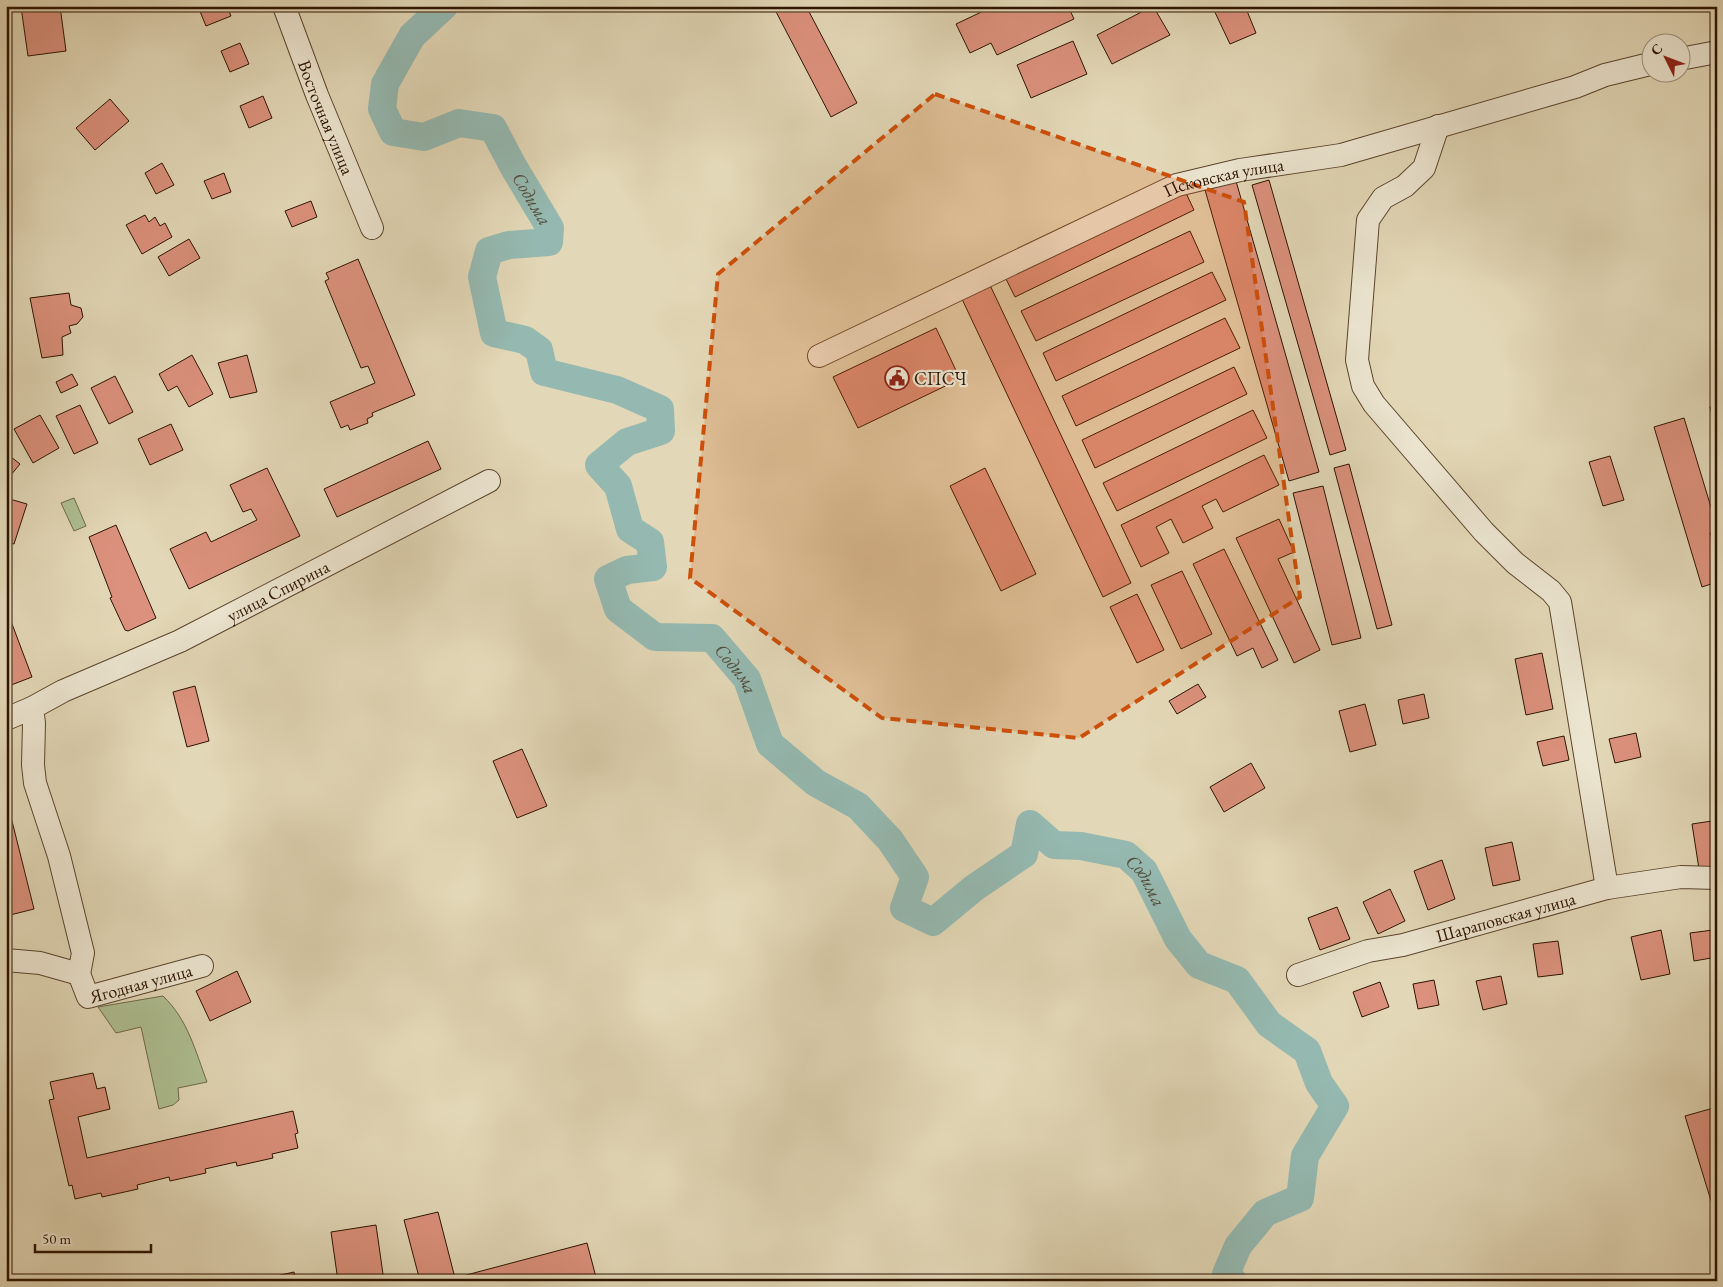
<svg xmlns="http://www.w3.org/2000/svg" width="1723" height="1287" viewBox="0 0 1723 1287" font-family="'EB Garamond',serif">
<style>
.green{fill:#aebf92;stroke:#6e6a49}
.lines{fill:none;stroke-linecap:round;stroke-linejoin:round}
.river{stroke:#95b9b1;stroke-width:28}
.building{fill:#db917d;stroke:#2e1400}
.minor-casing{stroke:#5b452e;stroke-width:24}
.minor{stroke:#ece5d0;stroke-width:22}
.marked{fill:#cc4f0a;fill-opacity:0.2;stroke:#cc4f0a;stroke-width:4;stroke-dasharray:10 6;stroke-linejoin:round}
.labels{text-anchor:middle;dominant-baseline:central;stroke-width:4.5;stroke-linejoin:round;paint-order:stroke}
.street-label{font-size:18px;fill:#2e1400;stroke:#ece5d0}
.poi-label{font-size:18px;fill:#2e1400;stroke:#ece5d0;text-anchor:start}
.water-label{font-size:19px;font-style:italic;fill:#524e3e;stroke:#ece5d0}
</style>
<rect width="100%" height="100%" fill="#e2d7b6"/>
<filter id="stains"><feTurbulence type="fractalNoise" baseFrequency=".004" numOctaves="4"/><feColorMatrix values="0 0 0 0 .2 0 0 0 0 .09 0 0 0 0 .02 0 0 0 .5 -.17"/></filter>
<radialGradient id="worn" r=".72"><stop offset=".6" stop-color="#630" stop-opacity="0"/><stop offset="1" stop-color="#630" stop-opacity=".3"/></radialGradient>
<g class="green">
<path d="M 74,498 L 86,526 L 74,531 L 61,503 Z"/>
<path d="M 163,996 C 188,1020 195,1050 207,1082 L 178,1088 L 179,1100 L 173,1105 L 159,1109 L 141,1027 L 116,1033 L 98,1007 Z"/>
</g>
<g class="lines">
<path class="river" id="s1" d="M 444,6 L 412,36 L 385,84 L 382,109 L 393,132 L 424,137 L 459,123 L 493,128 L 513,166 L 550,228 L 549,242 L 509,245 L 489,251 L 482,277 L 494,333 L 525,340 L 539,350 L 544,372 L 617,390 L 660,409 L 661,431 L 627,442 L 599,465 L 618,486 L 630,529 L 650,542 L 653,567 L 627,570 L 608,579 L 618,609 L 655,637 L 712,638 L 747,679 L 770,744 L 816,783 L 858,806 L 890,840 L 915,877 L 904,908 L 933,922 L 974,888 L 1024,854 L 1030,824 L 1054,845 L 1081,846 L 1126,855 L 1144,871 L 1178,939 L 1199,965 L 1237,980 L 1269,1024 L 1307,1051 L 1319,1083 L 1335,1106 L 1305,1156 L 1300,1198 L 1265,1213 L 1238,1246 L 1226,1274 L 1233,1281"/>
</g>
<g class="building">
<path d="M 60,6 L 66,51 L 28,56 L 21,7 Z"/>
<path d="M 205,6 L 227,6 L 231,16 L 206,26 L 199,9 Z"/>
<path d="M 773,6 L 806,6 L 857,103 L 831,117 Z"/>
<path d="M 994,6 L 1068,6 L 1074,19 L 997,55 L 991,43 L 970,53 L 956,24 Z"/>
<path d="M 1153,6 L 1170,35 L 1112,64 L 1097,35 Z"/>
<path d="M 1212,6 L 1245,6 L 1256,33 L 1230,44 Z"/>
<path d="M 1279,6 L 1293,6 L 1280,10 Z"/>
<path d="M 1073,41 L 1087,74 L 1031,98 L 1017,65 Z"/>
<path d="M 240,43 L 249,64 L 230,72 L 221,51 Z"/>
<path d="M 263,96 L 272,118 L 249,128 L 240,106 Z"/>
<path d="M 110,99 L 129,121 L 95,150 L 76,128 Z"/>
<path d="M 162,163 L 174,185 L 156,194 L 145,173 Z"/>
<path d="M 224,173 L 231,192 L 212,199 L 204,181 Z"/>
<path d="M 1269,180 L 1346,450 L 1330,455 L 1252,185 Z"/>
<path d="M 1236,181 L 1319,472 L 1289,481 L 1205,190 Z"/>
<path d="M 1186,193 L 1194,210 L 1015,297 L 1006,279 Z"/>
<path d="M 311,201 L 317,217 L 292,227 L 285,211 Z"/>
<path d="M 145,215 L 149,222 L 155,217 L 160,226 L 165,223 L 172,237 L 142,254 L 126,225 Z"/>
<path d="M 1190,231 L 1204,262 L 1036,341 L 1021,311 Z"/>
<path d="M 189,239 L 200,258 L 169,276 L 158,257 Z"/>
<path d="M 358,259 L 415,395 L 372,413 L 373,416 L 367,419 L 368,423 L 350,430 L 348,425 L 341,428 L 330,402 L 375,383 L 368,366 L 361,368 L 325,281 L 329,279 L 326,273 Z"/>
<path d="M 1212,272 L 1226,300 L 1056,381 L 1043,353 Z"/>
<path d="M 989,283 L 1131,583 L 1103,597 L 961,297 Z"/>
<path d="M 69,293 L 71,305 L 81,308 L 83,317 L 77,324 L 69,326 L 71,333 L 62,337 L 63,355 L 42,358 L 30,298 Z"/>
<path d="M 1225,318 L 1240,348 L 1076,426 L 1062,396 Z"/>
<path d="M 936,328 L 960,379 L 858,428 L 833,377 Z"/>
<path d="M 192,355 L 213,394 L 189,407 L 177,386 L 168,391 L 159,374 Z"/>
<path d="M 247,355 L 257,392 L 230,398 L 218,363 Z"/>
<path d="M 1234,367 L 1247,394 L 1095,468 L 1082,440 Z"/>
<path d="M 72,374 L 78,385 L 61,393 L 56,382 Z"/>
<path d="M 115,376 L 133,412 L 109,424 L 91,388 Z"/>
<path d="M 80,405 L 98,443 L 74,454 L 56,416 Z"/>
<path d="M 1717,405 L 1717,427 L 1715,427 L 1710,407 Z"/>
<path d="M 1253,410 L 1267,438 L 1117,511 L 1103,483 Z"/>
<path d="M 40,415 L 59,448 L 33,463 L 14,429 Z"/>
<path d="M 1684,418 L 1717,527 L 1717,531 L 1710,533 L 1717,554 L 1717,582 L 1702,587 L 1654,427 Z"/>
<path d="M 171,424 L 183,450 L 150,465 L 138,439 Z"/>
<path d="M 428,441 L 441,469 L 337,517 L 324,489 Z"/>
<path d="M 6,453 L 20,464 L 6,481 Z"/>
<path d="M 1264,455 L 1279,485 L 1223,512 L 1216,499 L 1202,506 L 1213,528 L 1183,543 L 1171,519 L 1156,527 L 1169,553 L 1141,567 L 1121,525 Z"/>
<path d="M 1610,456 L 1624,500 L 1603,506 L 1589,462 Z"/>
<path d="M 1349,464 L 1392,625 L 1377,629 L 1334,468 Z"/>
<path d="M 267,468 L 300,536 L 189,589 L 170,549 L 206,532 L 211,542 L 257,520 L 251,509 L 243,512 L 230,485 Z"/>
<path d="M 985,468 L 1036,574 L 1001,591 L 950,486 Z"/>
<path d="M 1323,486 L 1361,638 L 1332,645 L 1293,493 Z"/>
<path d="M 6,498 L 27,504 L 14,544 L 6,542 Z"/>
<path d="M 1279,519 L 1294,552 L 1278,559 L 1320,650 L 1294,663 L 1236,538 Z"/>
<path d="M 116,525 L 156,618 L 128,631 L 125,630 L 110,598 L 112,597 L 89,537 Z"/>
<path d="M 1224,549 L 1278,660 L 1262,668 L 1253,648 L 1237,656 L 1193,564 Z"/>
<path d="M 1182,571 L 1212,634 L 1181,649 L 1151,585 Z"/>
<path d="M 1137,594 L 1164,650 L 1137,663 L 1110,607 Z"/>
<path d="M 6,608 L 32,677 L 6,687 Z"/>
<path d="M 1542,653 L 1553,709 L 1526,715 L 1515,659 Z"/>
<path d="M 1198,684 L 1206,697 L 1177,714 L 1169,701 Z"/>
<path d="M 195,686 L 209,741 L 187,747 L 173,692 Z"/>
<path d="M 1424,694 L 1429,718 L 1403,724 L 1398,700 Z"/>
<path d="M 1365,704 L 1376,745 L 1350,752 L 1339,711 Z"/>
<path d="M 1636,733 L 1641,757 L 1615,763 L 1609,739 Z"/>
<path d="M 1564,736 L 1569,760 L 1543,766 L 1537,742 Z"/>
<path d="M 522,749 L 547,806 L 517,818 L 493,761 Z"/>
<path d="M 1251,763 L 1265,788 L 1224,812 L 1210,787 Z"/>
<path d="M 6,808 L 8,808 L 11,817 L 34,909 L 6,916 Z"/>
<path d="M 1712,821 L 1717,866 L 1699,869 L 1692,824 Z"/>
<path d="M 1512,842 L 1520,880 L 1493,886 L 1485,848 Z"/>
<path d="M 1442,860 L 1455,899 L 1428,910 L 1414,871 Z"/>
<path d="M 1390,889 L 1405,921 L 1378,934 L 1363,902 Z"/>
<path d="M 1337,907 L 1350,939 L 1320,950 L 1308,918 Z"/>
<path d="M 1661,930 L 1670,974 L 1641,980 L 1631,937 Z"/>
<path d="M 1713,930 L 1717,957 L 1694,961 L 1690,933 Z"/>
<path d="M 1558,941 L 1563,974 L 1538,977 L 1533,944 Z"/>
<path d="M 237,971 L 251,1002 L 210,1021 L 196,991 Z"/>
<path d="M 1501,976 L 1507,1004 L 1483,1010 L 1476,981 Z"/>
<path d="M 1434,980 L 1439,1005 L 1418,1009 L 1413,984 Z"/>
<path d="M 1380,982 L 1389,1007 L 1362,1017 L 1353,992 Z"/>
<path d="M 93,1073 L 97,1089 L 105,1087 L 110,1109 L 78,1117 L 87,1158 L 293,1111 L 298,1133 L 295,1134 L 298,1148 L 272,1154 L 273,1158 L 237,1166 L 236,1162 L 205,1169 L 206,1173 L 170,1181 L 169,1177 L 137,1185 L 138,1189 L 102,1197 L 101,1193 L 75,1199 L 72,1185 L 69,1186 L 49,1100 L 54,1099 L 50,1082 Z"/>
<path d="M 1717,1107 L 1717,1217 L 1716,1217 L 1685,1116 Z"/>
<path d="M 438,1212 L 455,1278 L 587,1243 L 597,1281 L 420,1281 L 404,1220 Z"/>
<path d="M 376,1225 L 384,1281 L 338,1281 L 331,1232 Z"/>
<path d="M 294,1272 L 296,1281 L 254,1281 Z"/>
</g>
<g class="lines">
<g class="minor-casing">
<g id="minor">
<path id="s2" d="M 284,6 L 317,95 L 372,228"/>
<path d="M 1680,59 L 1717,52"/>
<path d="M 1438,126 L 1424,168 L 1405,186 L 1383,198 L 1368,220 L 1357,360 L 1363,386 L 1374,404 L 1484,532 L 1515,563 L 1551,591 L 1560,602 L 1607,888"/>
<path id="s3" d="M 819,356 L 1177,185 L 1240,170 L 1341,155 L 1575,87 L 1605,75 L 1650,64"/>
<path d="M 6,719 L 32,708"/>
<path id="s4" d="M 6,960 L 40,963 L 79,974 L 88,997 L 202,966"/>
<path id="s5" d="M 79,974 L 83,953 L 59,856 L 35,783 L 33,765 L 34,723 L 32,708 L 63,691 L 180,641 L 489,481"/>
<path id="s6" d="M 1298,975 L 1368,951 L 1403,945 L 1607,888 L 1681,877 L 1717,878"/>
</g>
</g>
<use href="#minor" class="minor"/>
</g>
<path class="marked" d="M 935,94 L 1244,202 L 1300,597 L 1079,738 L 882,718 L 690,578 L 718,274 Z"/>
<defs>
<g id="civic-ring" transform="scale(1.25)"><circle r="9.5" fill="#ece5d0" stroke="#8f2418" stroke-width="1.5"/><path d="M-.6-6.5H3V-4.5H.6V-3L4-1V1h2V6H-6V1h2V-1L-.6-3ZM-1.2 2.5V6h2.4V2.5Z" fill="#8f2418"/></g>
</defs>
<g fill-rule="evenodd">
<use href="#civic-ring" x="897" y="378"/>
</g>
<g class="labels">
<g class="street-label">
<text stroke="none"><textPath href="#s2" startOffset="119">Восточная улица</textPath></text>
<text stroke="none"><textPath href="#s3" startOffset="444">Псковская улица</textPath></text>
<text stroke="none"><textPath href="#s5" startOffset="546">улица Спирина</textPath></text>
<text stroke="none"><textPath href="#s6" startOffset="216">Шараповская улица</textPath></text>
<text stroke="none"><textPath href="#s4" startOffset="154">Ягодная улица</textPath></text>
</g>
<g class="poi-label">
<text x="914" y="378">СПСЧ</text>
</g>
<g class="water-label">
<text stroke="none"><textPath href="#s1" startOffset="334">Содима</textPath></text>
<text stroke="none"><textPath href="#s1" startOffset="1159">Содима</textPath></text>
<text stroke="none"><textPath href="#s1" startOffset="1789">Содима</textPath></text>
</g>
</g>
<rect width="1723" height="1287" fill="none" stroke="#e2d7b6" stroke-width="25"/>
<rect x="8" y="8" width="1708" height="1272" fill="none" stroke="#2e1400" stroke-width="2.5"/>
<rect x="12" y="12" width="1698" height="1262" fill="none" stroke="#2e1400"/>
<g transform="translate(1666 58) rotate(312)"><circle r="24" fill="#ece5d0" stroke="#a0917d"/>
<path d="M0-4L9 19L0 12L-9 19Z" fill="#8f2418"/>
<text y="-8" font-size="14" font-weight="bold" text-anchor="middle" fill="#2e1400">С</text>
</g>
<path d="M35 1244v8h116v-8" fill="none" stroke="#2e1400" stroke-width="2.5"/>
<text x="42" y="1244" font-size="15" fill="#2e1400" stroke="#ece5d0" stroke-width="4" paint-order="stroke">50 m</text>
<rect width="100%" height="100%" filter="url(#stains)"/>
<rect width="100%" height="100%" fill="url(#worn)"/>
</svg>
